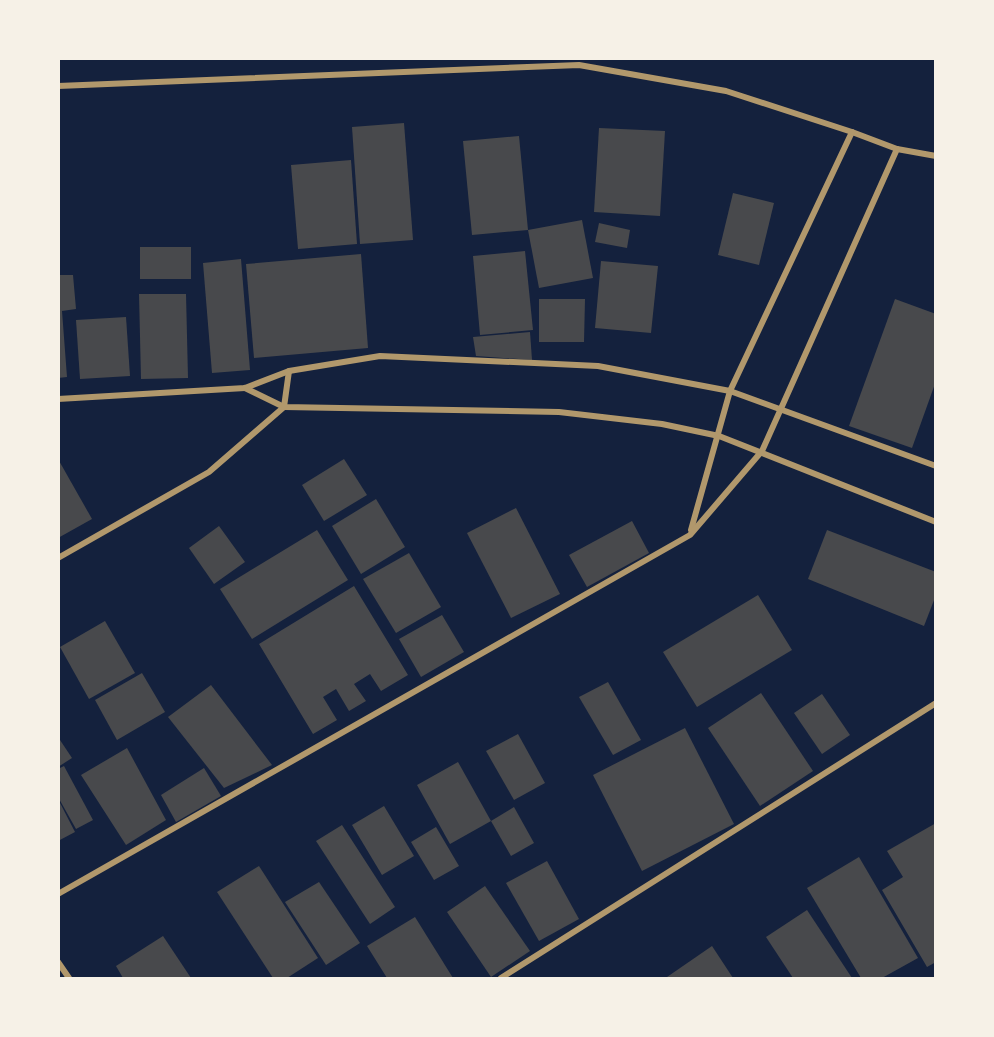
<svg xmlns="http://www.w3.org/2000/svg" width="994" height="1037" viewBox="0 0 994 1037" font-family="Spectral,serif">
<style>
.building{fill:#48494c}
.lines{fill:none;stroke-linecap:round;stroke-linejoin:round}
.minor{stroke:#b1986c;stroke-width:6}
</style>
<rect width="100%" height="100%" fill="#14213d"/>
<g class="building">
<path d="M 404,123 L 413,240 L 360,244 L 352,127 Z"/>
<path d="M 599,128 L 665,131 L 660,216 L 594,212 Z"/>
<path d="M 519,136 L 528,230 L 472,235 L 463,141 Z"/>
<path d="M 351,160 L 357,244 L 298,249 L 291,165 Z"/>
<path d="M 733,193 L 774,203 L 759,265 L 718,255 Z"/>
<path d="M 582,220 L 593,278 L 539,288 L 528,230 Z"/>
<path d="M 599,223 L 630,230 L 627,248 L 595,242 Z"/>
<rect x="140" y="247" width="51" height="32"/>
<path d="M 525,251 L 533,330 L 480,335 L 473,256 Z"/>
<path d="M 361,254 L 368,348 L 254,358 L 246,264 Z"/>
<path d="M 241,259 L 250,370 L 212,373 L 203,263 Z"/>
<path d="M 601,261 L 658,266 L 651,333 L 595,328 Z"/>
<path d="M 58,275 L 73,275 L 76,309 L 62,311 L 67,377 L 58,378 Z"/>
<path d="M 139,294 L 186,294 L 188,378 L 141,379 Z"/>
<path d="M 539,299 L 585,299 L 584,342 L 539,342 Z"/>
<path d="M 895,299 L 936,314 L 936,381 L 912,448 L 849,426 Z"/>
<path d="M 126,317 L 130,376 L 80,379 L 76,320 Z"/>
<path d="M 530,332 L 532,360 L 476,356 L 473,337 Z"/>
<path d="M 58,459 L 92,519 L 58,538 Z"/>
<path d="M 344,459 L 367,495 L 324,521 L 302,485 Z"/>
<path d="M 376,499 L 405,547 L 361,574 L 332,526 Z"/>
<path d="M 516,508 L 560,594 L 511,618 L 467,533 Z"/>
<path d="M 632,521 L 649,553 L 587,587 L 569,555 Z"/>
<path d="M 219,526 L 245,562 L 214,584 L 189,548 Z"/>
<path d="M 317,530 L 348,580 L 252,639 L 220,589 Z"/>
<path d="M 827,530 L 936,572 L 936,595 L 924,626 L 808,579 Z"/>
<path d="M 409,553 L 441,607 L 396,633 L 363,579 Z"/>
<path d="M 354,586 L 408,675 L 381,691 L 370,674 L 354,684 L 366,701 L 349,711 L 336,689 L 323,697 L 337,720 L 313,734 L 259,644 Z"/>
<path d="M 758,595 L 792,650 L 697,707 L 663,652 Z"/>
<path d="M 442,615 L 464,652 L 421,677 L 399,639 Z"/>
<path d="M 105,621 L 135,673 L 89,699 L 60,647 Z"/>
<path d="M 142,673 L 165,712 L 117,740 L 95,700 Z"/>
<path d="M 608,682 L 641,740 L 613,755 L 579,697 Z"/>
<path d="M 211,685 L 272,765 L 224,788 L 168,717 Z"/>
<path d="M 761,693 L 813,771 L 760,806 L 708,728 Z"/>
<path d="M 822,694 L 850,735 L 822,754 L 794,713 Z"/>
<path d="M 685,728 L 734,824 L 642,871 L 593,775 Z"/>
<path d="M 518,734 L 545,783 L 514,800 L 486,751 Z"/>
<path d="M 60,740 L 72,758 L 58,767 L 58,742 Z"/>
<path d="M 127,748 L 166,820 L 126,845 L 81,775 Z"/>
<path d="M 458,762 L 491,821 L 450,844 L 417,785 Z"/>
<path d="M 64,766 L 93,820 L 76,829 L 58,797 L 58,769 Z"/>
<path d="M 204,768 L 221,796 L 176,822 L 161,795 Z"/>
<path d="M 58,799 L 75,832 L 58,841 Z"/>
<path d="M 384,806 L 414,856 L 382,875 L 352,825 Z"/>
<path d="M 514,807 L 534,843 L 511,856 L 491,821 Z"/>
<path d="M 936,823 L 936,962 L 927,967 L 882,890 L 903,877 L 887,851 Z"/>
<path d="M 342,825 L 395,907 L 370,924 L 316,841 Z"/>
<path d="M 436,827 L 459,866 L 434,880 L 411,842 Z"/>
<path d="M 859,857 L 918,958 L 882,978 L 861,978 L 807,888 Z"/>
<path d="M 547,861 L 579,919 L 539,941 L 506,883 Z"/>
<path d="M 259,866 L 318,958 L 287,978 L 273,978 L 217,892 Z"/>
<path d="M 319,882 L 360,943 L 326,965 L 285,902 Z"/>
<path d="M 485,886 L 530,951 L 491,977 L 447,912 Z"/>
<path d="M 807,910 L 852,978 L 793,978 L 766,937 Z"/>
<path d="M 415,917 L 453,978 L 387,978 L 367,946 Z"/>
<path d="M 163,936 L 191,978 L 123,978 L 116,966 Z"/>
<path d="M 712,946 L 733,978 L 668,978 L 667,977 Z"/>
</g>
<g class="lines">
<g class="minor">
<path d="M 58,86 L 579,65 L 726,91 L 852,132 L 897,149 L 936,156"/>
<path d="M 245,388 L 284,407 L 559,412 L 662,424 L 719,436 L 936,522"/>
<path d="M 58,399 L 245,388 L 289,371 L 380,356 L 598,366 L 730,391 L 936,466"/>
<path d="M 284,407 L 289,371"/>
<path d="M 691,530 L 730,391 L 852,132"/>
<path d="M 58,558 L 209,472 L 284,407"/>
<path d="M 58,894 L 690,535 L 762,451 L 897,149"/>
<path d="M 58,962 L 69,978"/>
<path d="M 501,978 L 936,703"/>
</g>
</g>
<rect width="994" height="1037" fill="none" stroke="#f6f1e7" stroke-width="120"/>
</svg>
